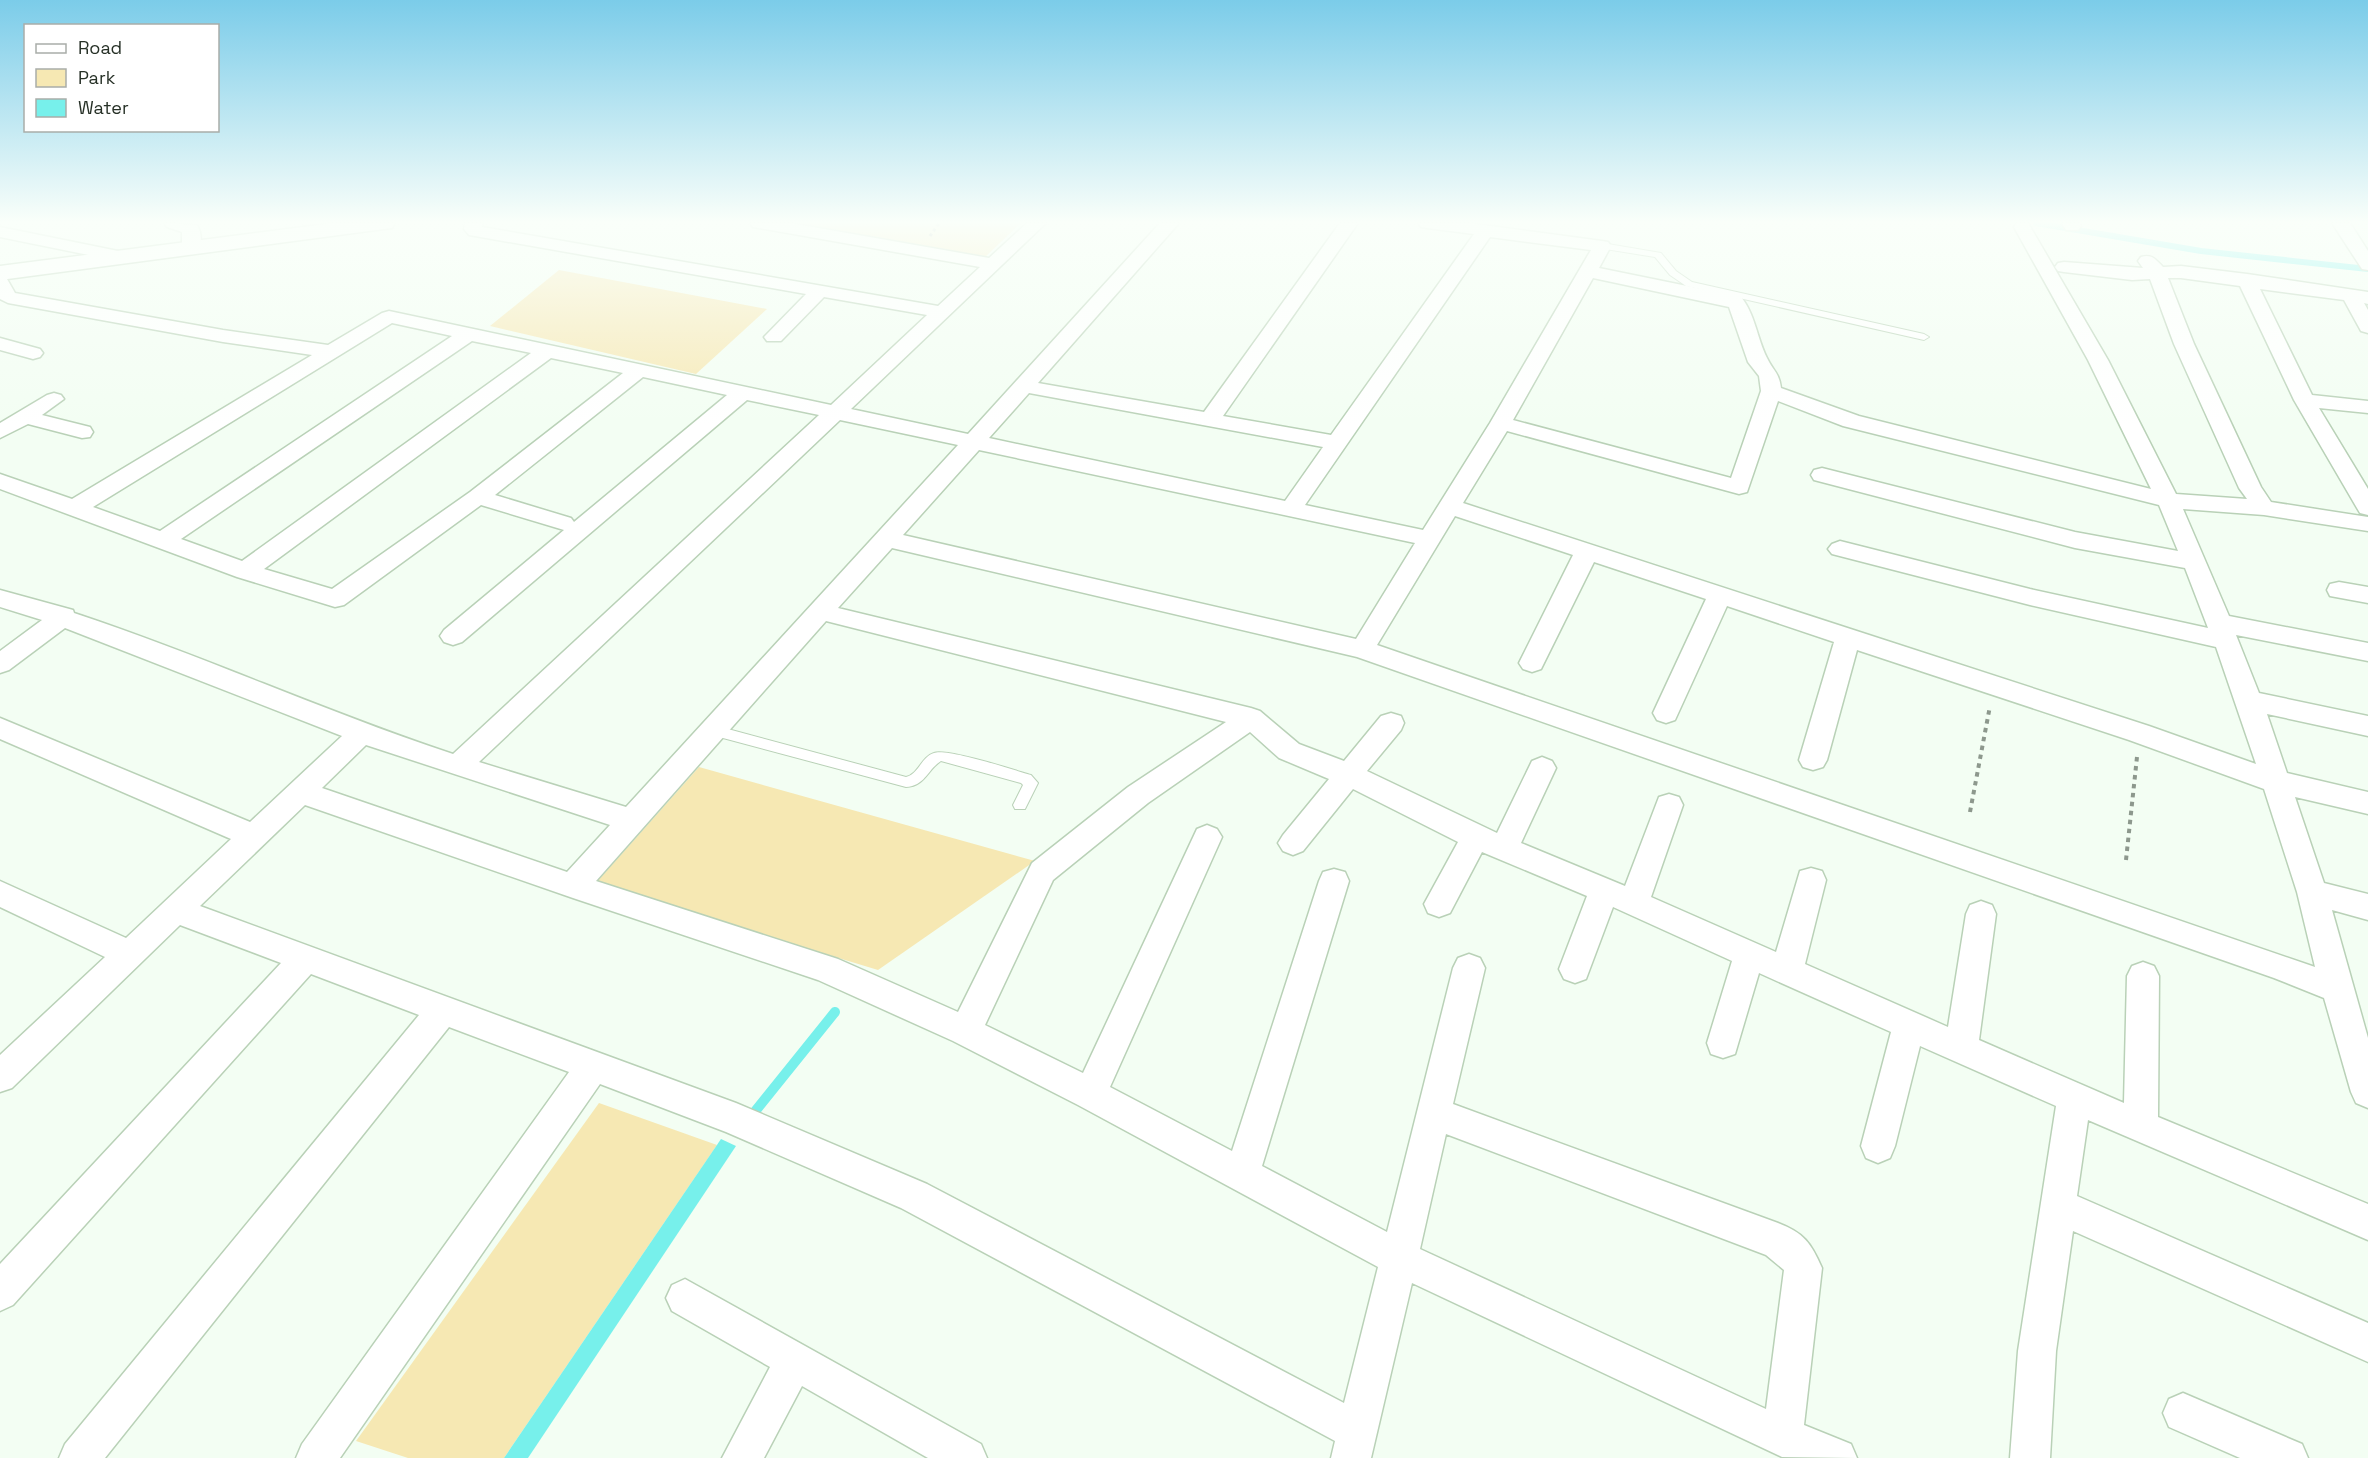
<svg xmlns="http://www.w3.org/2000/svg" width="2368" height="1458" viewBox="0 0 2368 1458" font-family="'Space Grotesk',sans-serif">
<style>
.green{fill:#f6e8b3}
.water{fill:#77f0eb}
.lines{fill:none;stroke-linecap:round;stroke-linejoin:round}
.stream-far1{stroke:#77f0eb;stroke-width:6}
.stream{stroke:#77f0eb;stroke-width:10}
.service-casing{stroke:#b9d1b7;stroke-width:2}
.minor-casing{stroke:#b9d1b7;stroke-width:3}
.secondary-casing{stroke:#b9d1b7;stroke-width:3}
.path-far1{stroke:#8d988d;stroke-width:3;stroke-dasharray:3 3;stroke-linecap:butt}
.path{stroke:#8d988d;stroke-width:4;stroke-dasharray:4.5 4.5;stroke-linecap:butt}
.service{fill:#fff;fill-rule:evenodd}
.minor{fill:#fff;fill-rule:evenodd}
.secondary{fill:#fff;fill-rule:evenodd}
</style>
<rect width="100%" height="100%" fill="#f3fef3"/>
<g class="green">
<path d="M 791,223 L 1021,223 L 983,259 Z"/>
<path d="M 559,270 L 767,309 L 696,374 L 490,326 Z"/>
<path d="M 699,767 L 1035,861 L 878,970 L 595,884 Z"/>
<path d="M 599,1103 L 717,1145 L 504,1458 L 408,1458 L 356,1441 Z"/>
</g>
<path class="water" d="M 721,1139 L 736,1146 L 528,1458 L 504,1458 Z"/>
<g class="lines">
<path class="stream-far1" d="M 2036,223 L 2201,251 L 2368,269"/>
<path class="stream" d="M 749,1119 L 835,1012"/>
<g class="service-casing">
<g id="service">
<path d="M 1602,243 L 1661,253 L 1676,271 L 1692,282 L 1924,334 L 1929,337 L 1924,340 L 1686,286 L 1670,275 L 1655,257 L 1599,248 L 1599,244 Z"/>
<path d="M 713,725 L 906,777 C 919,774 921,757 934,753 C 947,748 1014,770 1031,775 L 1038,783 L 1025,809 L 1015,809 L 1013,805 L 1023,785 L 1021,783 L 941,761 C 927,770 925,786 906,787 L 708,734 L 706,730 L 708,726 Z"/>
</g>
</g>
<g class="minor-casing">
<g id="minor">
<path d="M 164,223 L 197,225 C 202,232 202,246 197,252 L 185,252 L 182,248 L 182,232 L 167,227 Z"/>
<path d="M 465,223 L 483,223 L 482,227 L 938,306 L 980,267 L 759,228 L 753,227 L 750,223 L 790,223 L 989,258 L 1027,223 L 1046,223 L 851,409 L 968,434 L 1160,223 L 1179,223 L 1038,383 L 1204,412 L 1340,223 L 1358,223 L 1223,416 L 1331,435 L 1474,234 L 1427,228 L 1421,227 L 1418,223 L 1468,223 L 1602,241 L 1608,242 L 1611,246 L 1599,268 L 1741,297 C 1755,314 1757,338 1767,358 C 1773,371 1779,372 1781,388 L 1859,416 L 2151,489 L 2088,360 L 2014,227 L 2017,223 L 2028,223 L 2108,360 L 2176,494 L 2247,499 L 2239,488 L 2174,344 L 2150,279 L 2132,280 L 2064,272 L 2058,271 L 2055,267 L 2058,263 L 2064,262 L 2143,268 L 2138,261 L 2141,257 C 2152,254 2155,259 2163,267 L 2181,266 L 2247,274 L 2368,292 L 2368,304 L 2364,303 L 2368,310 L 2368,333 L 2361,331 L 2344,300 L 2260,289 L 2312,395 L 2368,401 L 2368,413 L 2319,408 L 2368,489 L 2368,515 L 2360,513 L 2357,508 L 2294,400 L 2240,286 L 2181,278 L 2168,278 L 2194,344 L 2261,487 L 2271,502 L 2368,517 L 2368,531 L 2264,515 L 2183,509 L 2229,616 L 2368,643 L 2368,661 L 2236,635 L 2259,693 L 2368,716 L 2368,736 L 2267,714 L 2287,773 L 2368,792 L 2368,814 L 2295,797 L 2324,883 L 2368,894 L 2368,920 L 2332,910 L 2368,1038 L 2368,1108 L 2356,1103 L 2351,1092 L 2324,998 L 2274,978 L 1357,657 L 892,548 L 838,608 L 1251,708 L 1260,711 L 1299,744 L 1344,761 L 1381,716 L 1391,713 L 1401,716 L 1404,723 L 1401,730 L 1367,771 L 1497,833 L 1532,761 L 1542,757 L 1552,761 L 1556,768 L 1521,843 L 1625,886 L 1659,797 L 1669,794 L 1679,797 L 1683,805 L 1651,897 L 1776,952 L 1800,871 L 1811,868 L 1822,871 L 1826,880 L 1805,964 L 1948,1027 L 1966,914 L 1970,905 L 1981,901 L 1992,905 L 1996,914 L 1979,1040 L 2124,1103 L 2127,976 L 2132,966 L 2143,962 L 2154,966 L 2159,976 L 2158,1117 L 2368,1204 L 2368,1240 L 2088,1120 L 2077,1196 L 2368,1323 L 2368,1362 L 2073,1231 L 2056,1351 L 2050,1458 L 2010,1458 L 2018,1351 L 2056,1106 L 1920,1046 L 1895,1146 L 1890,1158 L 1878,1163 L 1866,1158 L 1861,1146 L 1891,1032 L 1759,973 L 1735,1054 L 1723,1058 L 1711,1054 L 1707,1043 L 1732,961 L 1613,907 L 1586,979 L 1575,983 L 1564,979 L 1559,969 L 1587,896 L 1482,852 L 1450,913 L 1439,917 L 1428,913 L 1424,904 L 1458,842 L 1353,789 L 1303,851 L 1293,855 L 1283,851 L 1278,843 L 1283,835 L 1329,779 L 1279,758 L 1250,732 L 1148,803 L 1053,880 L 985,1025 L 1083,1073 L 1197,829 L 1207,825 L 1217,829 L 1222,837 L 1110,1087 L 1232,1151 L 1319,881 L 1323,872 L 1334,869 L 1345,872 L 1349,881 L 1262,1166 L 1387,1232 L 1453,968 L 1458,958 L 1469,954 L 1480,958 L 1485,968 L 1453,1104 L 1778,1223 C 1804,1233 1811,1243 1822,1268 L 1804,1425 L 1851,1444 L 1857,1458 L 1782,1457 L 1412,1283 L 1371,1458 L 1331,1458 L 1335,1441 L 901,1208 L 726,1132 L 600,1084 L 340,1458 L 296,1458 L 302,1444 L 569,1072 L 449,1027 L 105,1458 L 59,1458 L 65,1444 L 419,1015 L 311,974 L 13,1305 L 0,1311 L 0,1264 L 281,963 L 180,925 L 12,1088 L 0,1092 L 0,1055 L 105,957 L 0,907 L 0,881 L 126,938 L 231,839 L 0,739 L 0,718 L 250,822 L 342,736 L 65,628 L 9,670 L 0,673 L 0,651 L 42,620 L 0,607 L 0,590 L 73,610 L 74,613 C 202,655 325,712 453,754 L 819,415 L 747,400 L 462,642 L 453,645 L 444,642 L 440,636 L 444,630 L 564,530 L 481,505 L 344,605 L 335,607 L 237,577 L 0,489 L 0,474 L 72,499 L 312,355 L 223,342 L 8,303 L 0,299 L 0,277 L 7,279 L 15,293 L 223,330 L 328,345 L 382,313 L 389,311 L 831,405 L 927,315 L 824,297 L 781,341 L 767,341 L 764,337 L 806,294 L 475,236 L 469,235 L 464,229 ZM 1490,237 L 1591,250 L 1490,423 L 1423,530 L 1305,505 ZM 1593,278 L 1729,307 L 1748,362 L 1759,376 L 1761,391 L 1731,478 L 1513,420 ZM 392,323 L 452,336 L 160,531 L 93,507 ZM 472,341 L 531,353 L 242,561 L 181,539 ZM 551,358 L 623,373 L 470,492 L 332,589 L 264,569 ZM 643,377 L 727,395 L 574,522 L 571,518 L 495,495 ZM 1029,393 L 1323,447 L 1285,501 L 989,438 ZM 1778,401 L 1843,426 L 2159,505 L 2178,551 L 2075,532 L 1822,468 L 1814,470 L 1811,475 L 1814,480 L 2075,548 L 2185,568 L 2208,628 L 2030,589 L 1840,541 L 1832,544 L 1828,549 L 1832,554 L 2030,605 L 2216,647 L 2256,764 L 2149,726 L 1463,503 L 1507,431 L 1739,494 L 1747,492 ZM 840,420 L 958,445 L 626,807 L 479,762 ZM 979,450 L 1415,543 L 1356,639 L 903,535 ZM 1455,516 L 1573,555 L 1519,663 L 1523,669 L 1532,672 L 1541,669 L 1594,562 L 1706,599 L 1653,713 L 1657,720 L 1666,723 L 1675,720 L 1727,606 L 1834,642 L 1799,760 L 1803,767 L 1813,770 L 1823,767 L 1827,760 L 1857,650 L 2129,740 L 2264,789 L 2297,892 L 2315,967 L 1377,645 ZM 826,621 L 1226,722 L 1128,787 L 1032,863 L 958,1012 L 838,959 L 596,881 ZM 366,745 L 610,825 L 567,872 L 322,788 ZM 305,805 L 573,898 L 818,980 L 953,1041 L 1078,1105 L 1378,1267 L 1344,1403 L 927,1184 L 736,1103 L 200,906 ZM 1446,1134 L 1766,1255 L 1784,1270 L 1766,1409 L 1420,1249 Z"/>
<path d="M 2062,223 L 2080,223 L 2081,226 L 2078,230 L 2066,230 Z"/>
<path d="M 2332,223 L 2350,223 L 2368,251 L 2368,270 L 2362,269 Z"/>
<path d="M 0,227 L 123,252 L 129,253 L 132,257 L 129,261 L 123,262 L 0,237 Z"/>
<path d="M 0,338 L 40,349 L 43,353 L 40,357 L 33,359 L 0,350 Z"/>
<path d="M 54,393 L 61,395 L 64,399 L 42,415 L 90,427 L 93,432 L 90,437 L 82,438 L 28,424 L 0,438 L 0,423 L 47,395 Z"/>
<path d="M 2339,582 L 2368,587 L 2368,603 L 2330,596 L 2327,590 L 2330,584 Z"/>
<path d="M 685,1279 L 981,1444 L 987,1458 L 928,1458 L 802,1386 L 764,1458 L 722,1458 L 770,1367 L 672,1311 L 666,1298 L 672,1285 Z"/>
<path d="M 2183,1393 L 2302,1444 L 2308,1458 L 2240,1458 L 2169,1427 L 2163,1413 L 2169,1399 Z"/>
</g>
</g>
<g class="secondary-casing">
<path id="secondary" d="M 334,223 L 395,223 L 392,228 L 384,229 L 0,280 L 0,266 Z"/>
</g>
<path class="path-far1" d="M 930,236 L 939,223"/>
<g class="path">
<path d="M 1970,812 L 1990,706"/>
<path d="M 2126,860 L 2137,757"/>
</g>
<use href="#service" class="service"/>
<use href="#minor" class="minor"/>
<use href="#secondary" class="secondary"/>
</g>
<linearGradient id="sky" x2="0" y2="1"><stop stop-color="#7bcce9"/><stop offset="0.52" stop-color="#fafffa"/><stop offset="1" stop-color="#fafffa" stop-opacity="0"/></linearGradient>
<rect width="2368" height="427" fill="url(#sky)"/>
<rect x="24" y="24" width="195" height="108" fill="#ffffff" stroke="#a9ada9" stroke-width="1.5"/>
<rect x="36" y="44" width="30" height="9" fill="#ffffff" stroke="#a9ada9" stroke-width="1.5"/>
<text x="78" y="54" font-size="18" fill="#273127">Road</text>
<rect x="36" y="69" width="30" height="18" fill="#f6e8b3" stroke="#a9ada9" stroke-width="1.5"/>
<text x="78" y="84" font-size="18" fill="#273127">Park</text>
<rect x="36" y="99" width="30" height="18" fill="#77f0eb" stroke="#a9ada9" stroke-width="1.5"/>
<text x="78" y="114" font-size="18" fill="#273127">Water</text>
</svg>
